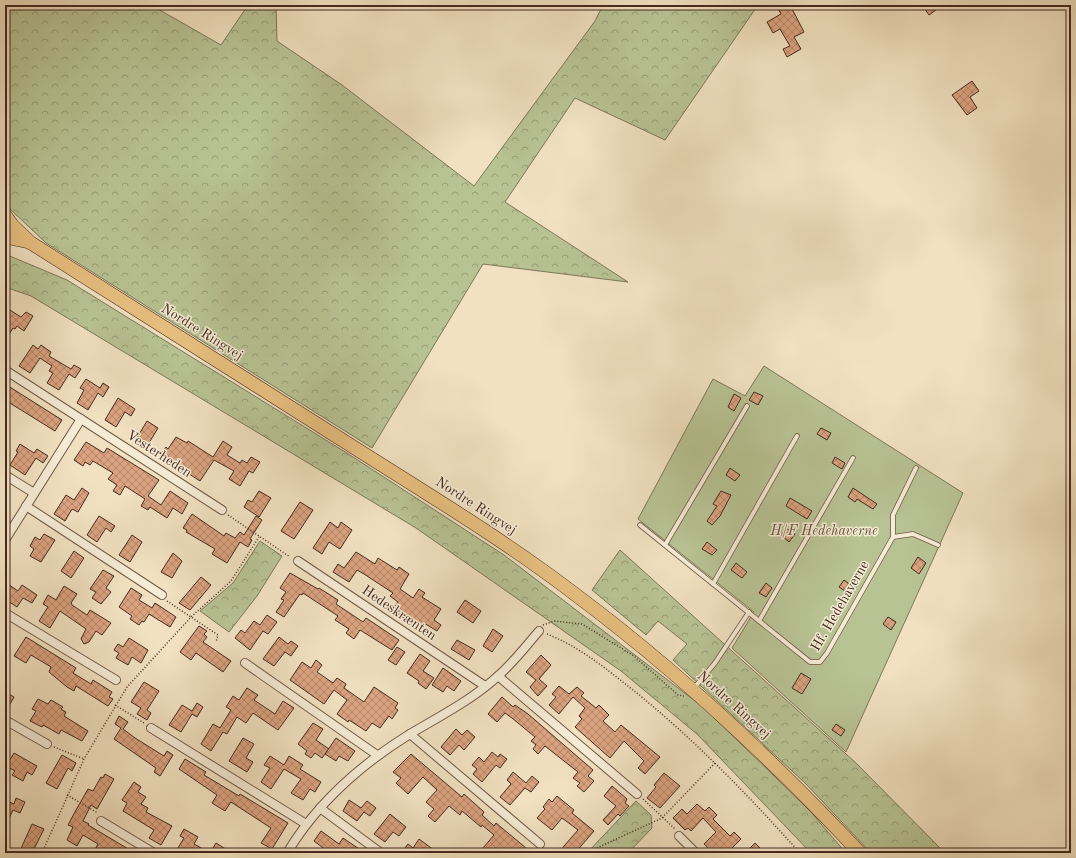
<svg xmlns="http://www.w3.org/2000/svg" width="1076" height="858" viewBox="0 0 1076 858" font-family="'Old Standard TT',serif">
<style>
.forest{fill:url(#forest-crowns);stroke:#7e765a}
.garden{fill:#b8c394;stroke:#7e765a}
.building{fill:url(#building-cross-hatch);stroke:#452a20}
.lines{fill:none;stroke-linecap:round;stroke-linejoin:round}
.service-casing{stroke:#705848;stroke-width:5.5}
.minor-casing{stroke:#705848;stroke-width:10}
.primary-casing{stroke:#452a20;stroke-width:14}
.path{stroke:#452a20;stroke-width:1.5;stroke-dasharray:1 2;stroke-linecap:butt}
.service{stroke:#f6ecd6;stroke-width:4}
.minor{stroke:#f6ecd6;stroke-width:8}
.primary{stroke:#e8c080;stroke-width:13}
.labels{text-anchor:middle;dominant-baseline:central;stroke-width:3;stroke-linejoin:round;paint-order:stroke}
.street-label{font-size:14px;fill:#452a20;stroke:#f6ecd6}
.park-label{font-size:14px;font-style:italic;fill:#62503d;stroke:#f6ecd6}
</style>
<defs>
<pattern id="forest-crowns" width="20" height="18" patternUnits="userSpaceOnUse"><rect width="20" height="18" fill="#b8c394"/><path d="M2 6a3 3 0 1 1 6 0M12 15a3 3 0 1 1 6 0" fill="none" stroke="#979f78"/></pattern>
<pattern id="building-cross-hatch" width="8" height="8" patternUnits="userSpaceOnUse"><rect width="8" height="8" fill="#dba380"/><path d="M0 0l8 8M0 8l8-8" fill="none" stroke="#b38568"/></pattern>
</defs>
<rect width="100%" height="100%" fill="#f1e1c0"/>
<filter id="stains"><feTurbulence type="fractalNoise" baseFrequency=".005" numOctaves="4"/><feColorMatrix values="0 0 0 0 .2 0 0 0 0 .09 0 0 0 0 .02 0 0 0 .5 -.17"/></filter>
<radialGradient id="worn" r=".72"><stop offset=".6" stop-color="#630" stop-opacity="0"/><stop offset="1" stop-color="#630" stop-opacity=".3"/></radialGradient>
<g class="forest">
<path d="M 5,5 L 151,5 L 221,45 L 246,8 L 251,5 L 276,5 L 277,41 L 342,85 L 474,186 L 595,21 L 603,5 L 758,5 L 665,140 L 575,98 L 505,202 L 628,282 L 483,264 L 372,448 L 46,243 L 11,210 L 5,197 Z"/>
<path d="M 5,254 L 67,280 L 350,455 L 504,555 L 703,707 L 809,810 L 846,853 L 811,853 L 697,734 L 621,671 L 416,528 L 31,296 L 5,287 Z"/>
<path d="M 260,541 L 282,556 L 257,596 L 229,632 L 200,611 L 233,583 Z"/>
<path d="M 620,550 L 856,763 L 945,853 L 871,853 L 806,784 L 673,660 L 687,644 L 658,621 L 646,635 L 592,590 Z"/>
<path d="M 636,801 L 651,815 L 652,828 L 628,853 L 587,853 Z"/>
</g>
<path class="garden" d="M 764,366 L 963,493 L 846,752 L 732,648 L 754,612 L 638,519 L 713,379 L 745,396 Z"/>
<g class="building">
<path d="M 776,5 L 790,5 L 804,32 L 794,37 L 801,49 L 787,57 L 783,49 L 790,46 L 780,29 L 773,33 L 767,22 L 781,14 Z"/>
<path d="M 922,5 L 943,5 L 929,15 Z"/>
<path d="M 972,81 L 979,91 L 970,97 L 977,108 L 967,115 L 952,95 Z"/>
<path d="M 5,307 L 21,317 L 26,312 L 33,316 L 24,331 L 17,326 L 15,329 L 13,328 L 5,341 Z"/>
<path d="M 33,345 L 38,349 L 41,345 L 51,352 L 49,356 L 71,369 L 74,365 L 81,369 L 75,378 L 69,374 L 59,390 L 47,383 L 53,373 L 49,371 L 52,366 L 40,358 L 30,373 L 19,366 Z"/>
<path d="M 86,379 L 100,388 L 103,383 L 109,387 L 103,397 L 98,393 L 88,410 L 77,403 L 84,390 L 80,388 Z"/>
<path d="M 5,384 L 62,420 L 55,431 L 5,400 Z"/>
<path d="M 754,392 L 763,396 L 758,405 L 749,400 Z"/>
<path d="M 734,394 L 741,398 L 734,411 L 728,407 Z"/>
<path d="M 118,398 L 135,409 L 131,416 L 125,412 L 116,427 L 105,420 Z"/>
<path d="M 147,421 L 158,428 L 146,448 L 135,441 Z"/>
<path d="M 821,428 L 831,433 L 827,440 L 817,434 Z"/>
<path d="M 176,437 L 187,443 L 188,441 L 213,457 L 223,441 L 232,447 L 227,455 L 240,463 L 242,460 L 247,463 L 251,457 L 260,462 L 253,473 L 249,471 L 240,486 L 229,479 L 234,471 L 214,460 L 200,481 L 160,455 L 166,447 L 168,449 Z"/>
<path d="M 86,442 L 104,453 L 107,448 L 159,480 L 148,496 L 161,505 L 170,491 L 188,503 L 182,514 L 173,508 L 167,518 L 150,507 L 148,510 L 141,506 L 145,499 L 125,486 L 120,495 L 113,491 L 117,485 L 108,479 L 113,473 L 93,461 L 90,465 L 85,462 L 83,466 L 74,460 Z"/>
<path d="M 20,444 L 34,453 L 37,449 L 48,456 L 43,463 L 36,458 L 25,475 L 10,465 L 18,452 L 16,451 Z"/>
<path d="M 835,457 L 845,463 L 842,469 L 832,463 Z"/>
<path d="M 730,468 L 740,475 L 735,481 L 726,475 Z"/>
<path d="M 82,488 L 89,493 L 78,512 L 72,509 L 65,521 L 54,514 L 66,495 L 74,500 Z"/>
<path d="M 853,488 L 877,504 L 873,509 L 857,499 L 855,502 L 848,497 Z"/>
<path d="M 259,491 L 271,498 L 259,517 L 244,507 L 248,500 L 252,502 Z"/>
<path d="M 721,491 L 731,495 L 720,516 L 712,525 L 707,521 L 717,506 L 713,504 Z"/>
<path d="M 790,498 L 812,511 L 807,519 L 786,506 Z"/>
<path d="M 300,502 L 313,510 L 294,539 L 281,531 Z"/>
<path d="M 192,514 L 224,536 L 226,533 L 235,538 L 240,532 L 244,535 L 256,516 L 262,520 L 250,539 L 252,540 L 248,547 L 240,542 L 227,563 L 212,554 L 215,549 L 186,532 L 187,530 L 183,528 Z"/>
<path d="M 99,516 L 115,526 L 111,532 L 106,528 L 97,542 L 87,535 Z"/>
<path d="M 330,522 L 338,528 L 341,522 L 352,530 L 340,549 L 329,542 L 322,554 L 313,548 Z"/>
<path d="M 786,528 L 795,534 L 789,542 L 781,535 Z"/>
<path d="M 44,534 L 55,540 L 41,562 L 30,556 L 34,549 L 30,546 L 35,537 L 40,540 Z"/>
<path d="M 132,535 L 142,542 L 130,562 L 119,555 Z"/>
<path d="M 707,542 L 717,550 L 712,555 L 702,549 Z"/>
<path d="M 74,551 L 84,558 L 71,578 L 61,571 Z"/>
<path d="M 356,552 L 375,564 L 378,558 L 397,570 L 399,567 L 409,574 L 400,589 L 413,598 L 419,589 L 425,593 L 422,597 L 441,609 L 434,620 L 441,625 L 437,631 L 424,623 L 422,626 L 406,615 L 404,618 L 392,611 L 398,602 L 390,596 L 393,593 L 364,574 L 357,570 L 349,582 L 333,572 L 338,564 L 344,568 Z"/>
<path d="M 173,553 L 182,561 L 172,578 L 161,572 Z"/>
<path d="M 918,557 L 926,563 L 919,574 L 911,568 Z"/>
<path d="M 736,563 L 747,572 L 742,578 L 731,570 Z"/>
<path d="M 103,570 L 114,576 L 106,588 L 111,592 L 101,604 L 92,598 L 96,592 L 90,589 Z"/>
<path d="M 290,573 L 318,589 L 319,588 L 338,600 L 336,604 L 363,622 L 366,618 L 399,640 L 392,650 L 360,630 L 354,639 L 346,633 L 349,629 L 335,620 L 338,616 L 303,593 L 302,595 L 300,594 L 284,617 L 276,612 L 284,600 L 281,599 L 286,592 L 280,588 Z"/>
<path d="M 201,577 L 211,585 L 190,610 L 179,603 Z"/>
<path d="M 844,580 L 852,586 L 848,593 L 839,587 Z"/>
<path d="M 5,582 L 18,591 L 22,585 L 37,595 L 32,603 L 23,598 L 17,607 L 5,599 Z"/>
<path d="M 766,583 L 772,588 L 766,597 L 759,593 Z"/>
<path d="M 64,586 L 77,594 L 71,603 L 72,605 L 87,615 L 90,610 L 111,623 L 102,635 L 96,631 L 89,642 L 84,644 L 81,639 L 86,629 L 60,611 L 50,628 L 39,621 L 48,607 L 43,604 L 48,595 L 56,600 Z"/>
<path d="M 131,588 L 142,595 L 139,600 L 152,608 L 155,603 L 176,617 L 170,627 L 149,614 L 144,622 L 142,621 L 139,625 L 130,619 L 132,616 L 119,607 Z"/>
<path d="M 465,600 L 481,611 L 473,623 L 457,612 Z"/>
<path d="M 267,615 L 277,622 L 268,634 L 263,631 L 250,650 L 235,638 L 241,630 L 245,633 L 254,621 L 260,625 Z"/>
<path d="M 888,617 L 896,622 L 891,630 L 883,624 Z"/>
<path d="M 199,626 L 207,631 L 204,634 L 207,637 L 203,642 L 231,661 L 223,672 L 196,653 L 191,660 L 180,652 Z"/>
<path d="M 493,629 L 503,636 L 492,652 L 483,646 Z"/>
<path d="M 26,637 L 76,668 L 73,673 L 91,684 L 93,680 L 112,692 L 109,697 L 113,699 L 108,706 L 76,686 L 74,691 L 67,687 L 49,672 L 51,667 L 31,655 L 26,663 L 14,656 Z"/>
<path d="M 279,637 L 288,644 L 291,641 L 298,646 L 291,656 L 285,652 L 274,666 L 263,659 Z"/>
<path d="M 129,638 L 148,650 L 141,663 L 132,657 L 128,665 L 116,658 L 119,653 L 114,650 L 118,644 L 123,647 Z"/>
<path d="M 457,640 L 475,650 L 469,660 L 451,649 Z"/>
<path d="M 397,647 L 405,652 L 396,665 L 388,660 Z"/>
<path d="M 420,654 L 430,661 L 423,671 L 434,678 L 426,689 L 418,683 L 419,681 L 407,673 Z"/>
<path d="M 541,655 L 551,665 L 539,679 L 547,686 L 538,696 L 530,687 L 536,680 L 526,672 Z"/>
<path d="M 316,660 L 322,665 L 317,672 L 333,683 L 337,678 L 346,684 L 344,688 L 364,702 L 374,687 L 398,703 L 395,708 L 398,710 L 392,719 L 389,716 L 380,728 L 372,723 L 366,731 L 349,720 L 348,722 L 337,714 L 347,700 L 334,690 L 324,704 L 290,680 L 302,662 L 311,668 Z"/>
<path d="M 443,668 L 461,681 L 454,691 L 447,686 L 443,692 L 432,685 Z"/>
<path d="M 801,673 L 811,679 L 802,694 L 792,688 Z"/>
<path d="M 144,682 L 159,691 L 147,710 L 151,713 L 147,720 L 137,714 L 141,708 L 131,702 Z"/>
<path d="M 559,686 L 569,694 L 577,687 L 584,693 L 581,696 L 596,708 L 599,705 L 609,715 L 603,721 L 615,732 L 621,725 L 660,757 L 645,774 L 638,768 L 644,761 L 624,741 L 610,758 L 575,727 L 582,719 L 579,716 L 585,708 L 573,697 L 559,714 L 549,705 L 556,697 L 552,694 Z"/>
<path d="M 247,688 L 258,695 L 254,700 L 275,714 L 283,701 L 294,708 L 278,730 L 253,713 L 246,723 L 237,717 L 227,734 L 223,732 L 211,751 L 201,744 L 213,724 L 220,728 L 231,710 L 226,707 L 233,696 L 239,700 Z"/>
<path d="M 5,692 L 14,697 L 5,713 Z"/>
<path d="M 502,697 L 513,707 L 515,705 L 528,714 L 593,770 L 588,776 L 594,781 L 584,792 L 577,786 L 580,783 L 573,778 L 578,772 L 545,746 L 538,754 L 533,749 L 536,745 L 531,741 L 535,737 L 512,718 L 505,713 L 497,722 L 488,714 Z"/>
<path d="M 38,699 L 48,704 L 51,700 L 63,707 L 61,709 L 66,712 L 64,716 L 88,731 L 82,741 L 61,730 L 59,734 L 43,725 L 42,727 L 30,721 L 36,711 L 32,709 Z"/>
<path d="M 197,703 L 203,707 L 197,717 L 192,714 L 181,732 L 169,725 L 182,705 L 192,711 Z"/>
<path d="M 119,716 L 128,722 L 123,729 L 135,738 L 164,756 L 167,751 L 173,755 L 160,776 L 154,772 L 156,768 L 114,739 L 121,728 L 115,724 Z"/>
<path d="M 313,723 L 323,729 L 316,740 L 329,749 L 322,758 L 315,753 L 311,758 L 305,754 L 307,751 L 298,744 Z"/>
<path d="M 836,724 L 845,730 L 841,736 L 832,730 Z"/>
<path d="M 456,729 L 462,735 L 467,730 L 475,737 L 464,750 L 459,745 L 450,755 L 441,747 Z"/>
<path d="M 243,738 L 254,744 L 246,758 L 253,762 L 247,772 L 229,761 Z"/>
<path d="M 336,738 L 355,751 L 348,761 L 339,756 L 336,761 L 325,754 Z"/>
<path d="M 492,752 L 498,757 L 500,754 L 507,759 L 500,768 L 496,765 L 482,782 L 473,774 L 477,769 L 472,765 L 479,757 L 484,762 Z"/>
<path d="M 14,753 L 37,766 L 32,775 L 27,772 L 23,781 L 12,775 L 15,771 L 6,766 Z"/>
<path d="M 411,754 L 462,797 L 464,794 L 484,812 L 482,815 L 494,826 L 496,823 L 532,853 L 489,853 L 483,848 L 494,835 L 482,825 L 481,827 L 462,811 L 460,815 L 449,806 L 435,822 L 428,816 L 434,809 L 426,802 L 437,790 L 423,777 L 408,794 L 396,783 L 401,778 L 393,772 Z"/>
<path d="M 62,755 L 76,763 L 72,771 L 68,768 L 57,789 L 46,783 Z"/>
<path d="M 270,756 L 284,765 L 289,756 L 303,765 L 300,769 L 321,782 L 315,792 L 310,789 L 303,800 L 291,793 L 301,779 L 284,769 L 271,789 L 261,782 L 270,768 L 264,765 Z"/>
<path d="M 185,759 L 206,772 L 204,775 L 239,796 L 240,794 L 288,823 L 272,849 L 261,843 L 271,828 L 231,802 L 225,811 L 212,803 L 217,795 L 179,769 Z"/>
<path d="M 513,772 L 526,783 L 532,776 L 539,782 L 531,792 L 525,788 L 510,805 L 500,797 L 511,784 L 507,780 Z"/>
<path d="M 664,773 L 680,786 L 660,808 L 647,798 L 656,787 L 654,785 Z"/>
<path d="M 105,774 L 114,779 L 97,809 L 91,805 L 83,821 L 89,824 L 88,825 L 135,853 L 93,853 L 98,844 L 83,835 L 77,846 L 67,840 L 73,827 L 68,825 L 76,810 L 88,789 L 93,791 L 101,777 L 103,778 Z"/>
<path d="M 134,782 L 141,787 L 138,792 L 146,797 L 141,804 L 148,808 L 146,812 L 172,826 L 161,845 L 149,838 L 154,830 L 123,811 L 127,803 L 122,800 Z"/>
<path d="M 612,786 L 627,799 L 625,803 L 629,806 L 620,816 L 618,814 L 608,825 L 603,820 L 616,806 L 604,796 Z"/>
<path d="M 557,796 L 574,810 L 572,813 L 594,831 L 575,853 L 558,853 L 578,830 L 562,818 L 552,830 L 537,818 L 545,809 L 543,807 L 549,799 L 552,802 Z"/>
<path d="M 16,798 L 25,802 L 20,813 L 13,810 L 5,827 L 5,800 L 14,804 Z"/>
<path d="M 349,800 L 361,808 L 367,801 L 376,808 L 370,816 L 364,812 L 357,821 L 343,811 Z"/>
<path d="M 697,804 L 705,811 L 709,807 L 717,815 L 713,819 L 730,836 L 734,832 L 741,839 L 727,853 L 713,853 L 704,844 L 716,832 L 703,818 L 691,831 L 688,828 L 685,830 L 673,818 L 682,809 L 687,814 Z"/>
<path d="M 390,814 L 406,827 L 399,836 L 393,832 L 385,842 L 374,834 Z"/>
<path d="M 32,824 L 44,829 L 32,853 L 19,853 Z"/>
<path d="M 184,829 L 198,837 L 194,844 L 210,853 L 216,843 L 232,853 L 175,853 L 184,838 L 180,836 Z"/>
<path d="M 321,831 L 339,844 L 343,838 L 365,853 L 330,853 L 314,841 Z"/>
<path d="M 419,839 L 438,853 L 401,853 L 408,844 L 413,848 Z"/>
<path d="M 755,843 L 765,853 L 745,853 Z"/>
</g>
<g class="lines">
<g class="service-casing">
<g id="service">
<path d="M 640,525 L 810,662 L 820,662 L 827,653 L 893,537 L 913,534 L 938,545"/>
<path d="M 893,537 L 893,515 L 916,468"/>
<path d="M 665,545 L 747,406"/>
<path d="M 713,584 L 797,436"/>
<path d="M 759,621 L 853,458"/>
<path d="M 694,688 L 715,663 L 749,612"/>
</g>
</g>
<g class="minor-casing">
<g id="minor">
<path d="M 5,370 L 222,510"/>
<path d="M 5,475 L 34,493"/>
<path d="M 26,506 L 162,595"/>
<path d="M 5,540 L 81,419"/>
<path d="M 298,561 L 485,686"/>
<path d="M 5,613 L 116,680"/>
<path d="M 245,663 L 377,755"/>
<path d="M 498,676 L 637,794"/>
<path d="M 5,720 L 47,744"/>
<path d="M 151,728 L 306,824"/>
<path d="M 410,734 L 540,844"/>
<path d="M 320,808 L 381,853"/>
<path d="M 101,821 L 154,853"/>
<path d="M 679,836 L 696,853"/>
<path d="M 287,853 C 317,803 360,765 410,734 C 440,716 472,700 498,676 C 513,663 526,646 539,631"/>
</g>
</g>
<g class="primary-casing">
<g id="primary">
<path d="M 5,215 L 13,226 L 31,243 C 136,309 241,376 347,443 C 424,492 503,539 576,595 C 679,672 772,759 860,853"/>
<path d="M 5,237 L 29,242"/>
</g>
</g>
<g class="path">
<path d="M 228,515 L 290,557"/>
<path d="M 167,601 L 218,635 L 216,642"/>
<path d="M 543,625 L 554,621 L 582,624 L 634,656 L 678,695 L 684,696"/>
<path d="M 547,634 C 580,647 605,668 633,690 C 694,739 748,795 800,853"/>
<path d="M 115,705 L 144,723"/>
<path d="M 54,747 L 84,759"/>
<path d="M 67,795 L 98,813"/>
<path d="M 643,799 L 675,829"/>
<path d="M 42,853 L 84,759 L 127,687 L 191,617 L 231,581 L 259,537"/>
<path d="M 586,853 L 662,818 L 715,763"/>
</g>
<use href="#service" class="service"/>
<use href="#minor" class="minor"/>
<use href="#primary" class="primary"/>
</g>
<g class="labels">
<g class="street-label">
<text transform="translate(202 332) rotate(32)">Nordre Ringvej</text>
<text transform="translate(159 454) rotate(33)">Vesterheden</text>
<text transform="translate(476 506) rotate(33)">Nordre Ringvej</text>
<text transform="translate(840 606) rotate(-60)">Hf. Hedehaverne</text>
<text transform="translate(399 613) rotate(34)">Hedeskrænten</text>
<text transform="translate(734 705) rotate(42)">Nordre Ringvej</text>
</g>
<g class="park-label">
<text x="824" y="531">H/F Hedehaverne</text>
</g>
</g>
<rect width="1076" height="858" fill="none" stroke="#f1e1c0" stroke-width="20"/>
<rect x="6" y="6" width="1064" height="846" fill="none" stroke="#452a20" stroke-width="2"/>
<rect x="10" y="10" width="1056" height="838" fill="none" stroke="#452a20"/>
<rect width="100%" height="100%" filter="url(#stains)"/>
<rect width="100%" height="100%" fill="url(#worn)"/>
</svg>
